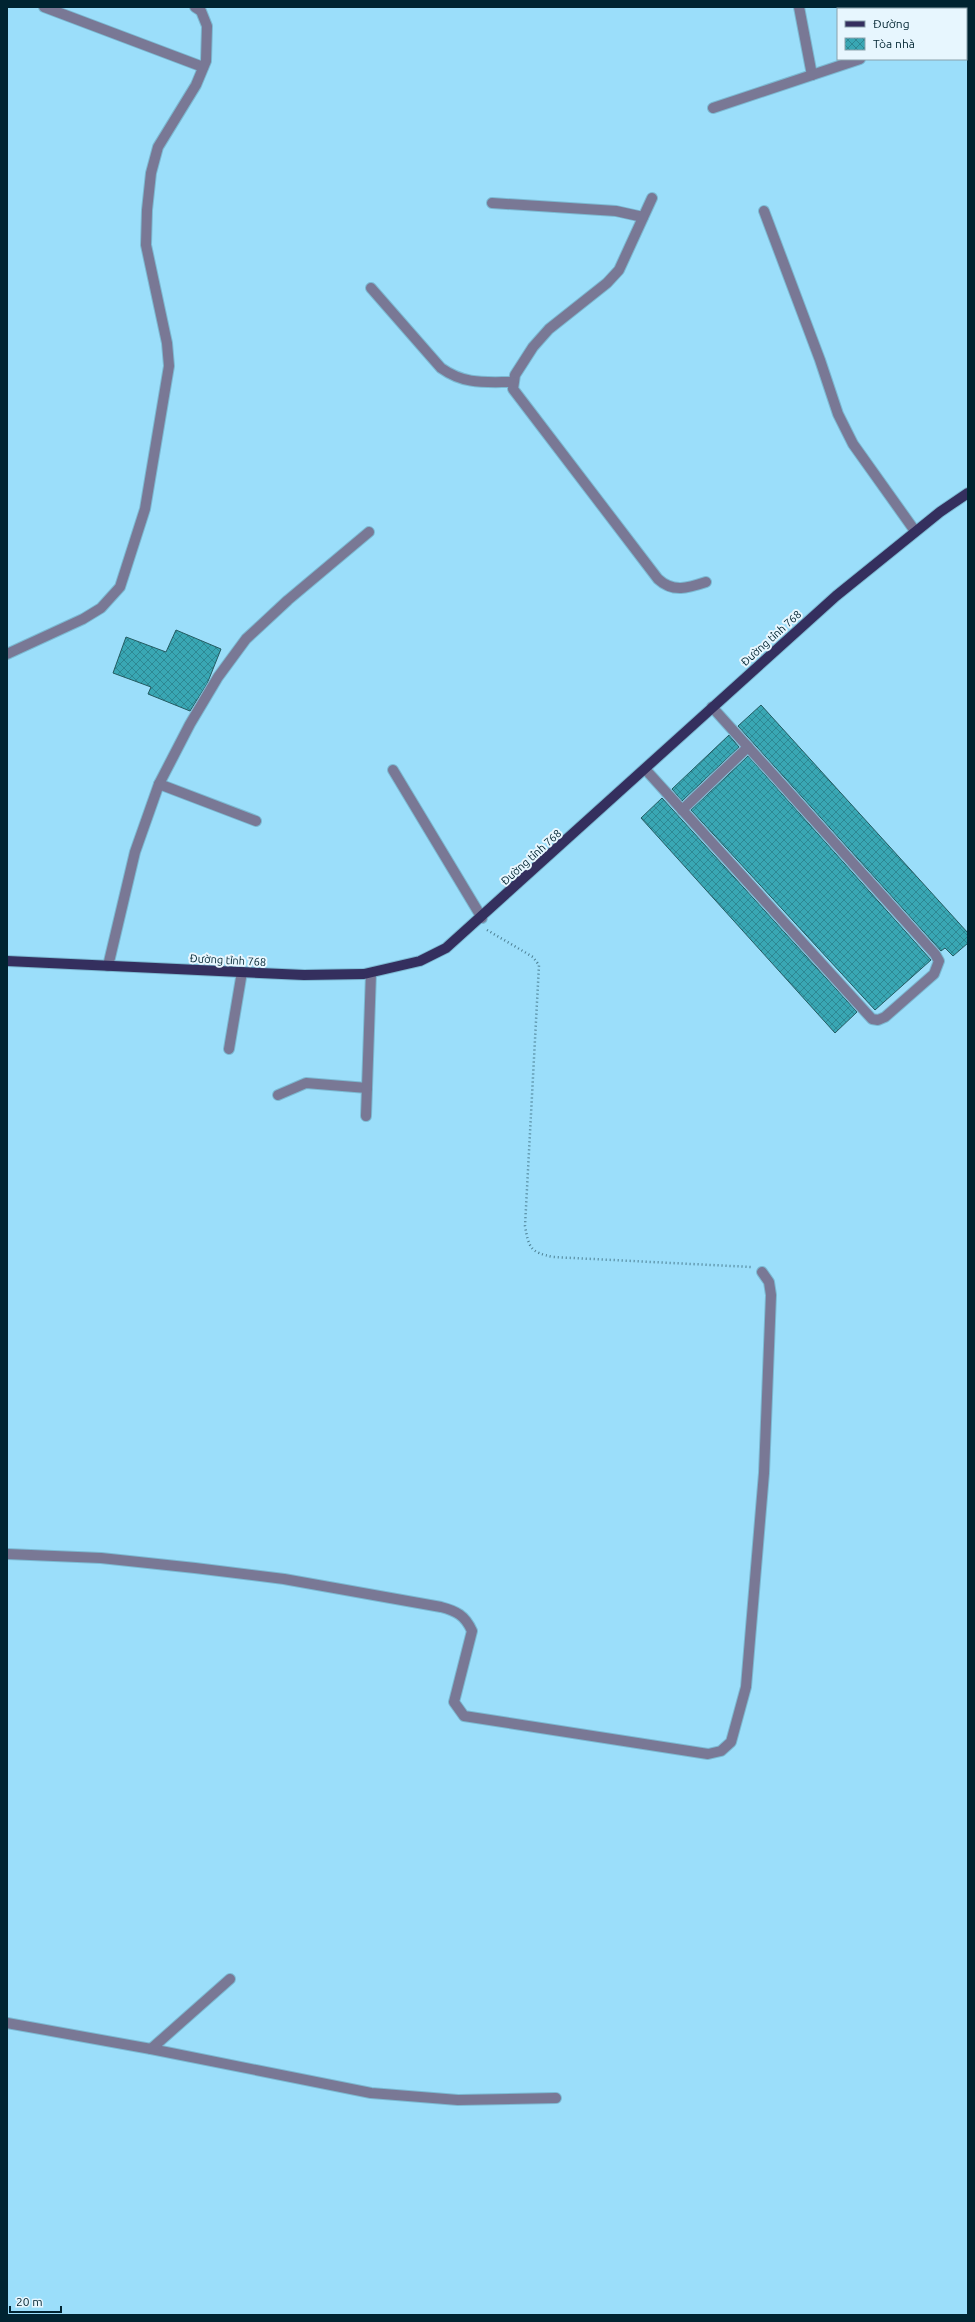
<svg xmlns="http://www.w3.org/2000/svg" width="975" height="2322" viewBox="0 0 975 2322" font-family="Ubuntu,sans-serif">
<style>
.building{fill:url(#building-cross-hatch);stroke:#245b61}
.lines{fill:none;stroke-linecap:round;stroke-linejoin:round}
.minor-casing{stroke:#7cb9d2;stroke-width:12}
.major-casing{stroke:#7cb9d2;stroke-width:12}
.path{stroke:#4b7e92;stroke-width:2.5;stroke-dasharray:1 3;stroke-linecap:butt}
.minor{stroke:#797895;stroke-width:10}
.major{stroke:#342f5e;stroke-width:10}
.labels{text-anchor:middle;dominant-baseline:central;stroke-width:4;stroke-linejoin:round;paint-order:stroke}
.street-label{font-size:11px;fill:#002431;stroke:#e7f6fe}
</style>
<defs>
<pattern id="building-cross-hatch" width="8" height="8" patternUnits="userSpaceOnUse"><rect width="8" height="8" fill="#39a7b4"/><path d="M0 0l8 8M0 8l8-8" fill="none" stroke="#2e8893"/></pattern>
</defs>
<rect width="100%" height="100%" fill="#9bdefa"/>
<g class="building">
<path d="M 176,630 L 221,649 L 207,684 L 190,711 L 148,694 L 151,687 L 113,673 L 126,637 L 166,652 Z"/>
<path d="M 761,705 L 968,933 L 968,943 L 953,956 L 945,948 L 941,951 L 738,726 Z"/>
<path d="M 729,735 L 739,747 L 682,801 L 672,789 Z"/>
<path d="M 748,756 L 931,960 L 875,1010 L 691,810 Z"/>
<path d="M 662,798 L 857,1012 L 835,1033 L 641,818 Z"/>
</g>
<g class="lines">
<g class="minor-casing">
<g id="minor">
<path d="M 44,7 L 203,67"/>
<path d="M 799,7 L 812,75"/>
<path d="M 713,108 L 860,59"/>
<path d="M 652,198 L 619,270 L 607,283 L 549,329 L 533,347 L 515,375 L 513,389 L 658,579 C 673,593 688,588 706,582"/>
<path d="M 492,203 L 616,211 L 643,217"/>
<path d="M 764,211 L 820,360 L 838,414 L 853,444 L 915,531"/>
<path d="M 371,288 L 441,368 C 465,385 485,382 513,382"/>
<path d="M 7,654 L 83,619 L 101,608 L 120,587 L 145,509 L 169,366 L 167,343 L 146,245 L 147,210 L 151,173 L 158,147 L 196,85 L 206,61 L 207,26 L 201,11 L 195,7"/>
<path d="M 645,769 L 872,1019 L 878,1020 L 885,1017 L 934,974 L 939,961 L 935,954 L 712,707"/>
<path d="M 393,770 L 482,918"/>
<path d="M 159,784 L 190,724 L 218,677 L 246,639 L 288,600 L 369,532"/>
<path d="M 682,810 L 748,747"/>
<path d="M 108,966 L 135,852 L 159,784 L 256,821"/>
<path d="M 229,1049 L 242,972"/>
<path d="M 278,1095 L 306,1083 L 367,1088"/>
<path d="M 366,1116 L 371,973"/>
<path d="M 7,1554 L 101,1558 L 195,1568 L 284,1579 L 441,1607 C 456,1611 465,1615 472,1631 L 454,1702 L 464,1716 L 708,1754 L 721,1751 L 731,1742 L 746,1687 L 764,1473 L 771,1295 L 769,1282 L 762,1272"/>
<path d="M 7,2023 L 151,2049 L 371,2093 L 458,2100 L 556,2098"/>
<path d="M 151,2049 L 230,1979"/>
</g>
</g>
<g class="major-casing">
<path id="major" d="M 7,961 L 304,975 L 364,974 L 420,961 L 446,948 L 836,596 L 940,512 L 968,493"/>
</g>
<path class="path" d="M 487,930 L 533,957 L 539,965 L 525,1226 C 529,1248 530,1252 553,1257 L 751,1267"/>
<use href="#minor" class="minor"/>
<use href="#major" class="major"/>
</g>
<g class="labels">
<g class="street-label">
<text transform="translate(771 638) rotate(-42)">Đường tỉnh 768</text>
<text transform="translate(531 857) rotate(-42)">Đường tỉnh 768</text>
<text transform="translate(228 960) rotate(3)">Đường tỉnh 768</text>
</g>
</g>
<rect width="975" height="2322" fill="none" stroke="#002431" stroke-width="16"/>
<rect x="837" y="8" width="130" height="52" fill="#e7f6fe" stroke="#8ba2ac"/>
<rect x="845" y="21" width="20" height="6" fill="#342f5e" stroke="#8ba2ac"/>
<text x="873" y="28" font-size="12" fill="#002431">Đường</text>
<rect x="845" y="38" width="20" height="12" fill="url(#building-cross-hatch)" stroke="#8ba2ac"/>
<text x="873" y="48" font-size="12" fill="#002431">Tòa nhà</text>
<path d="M10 2306v6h51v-6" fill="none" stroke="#002431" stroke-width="2"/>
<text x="16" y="2306" font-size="12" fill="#002431" stroke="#e7f6fe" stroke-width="3" paint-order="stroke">20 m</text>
</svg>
